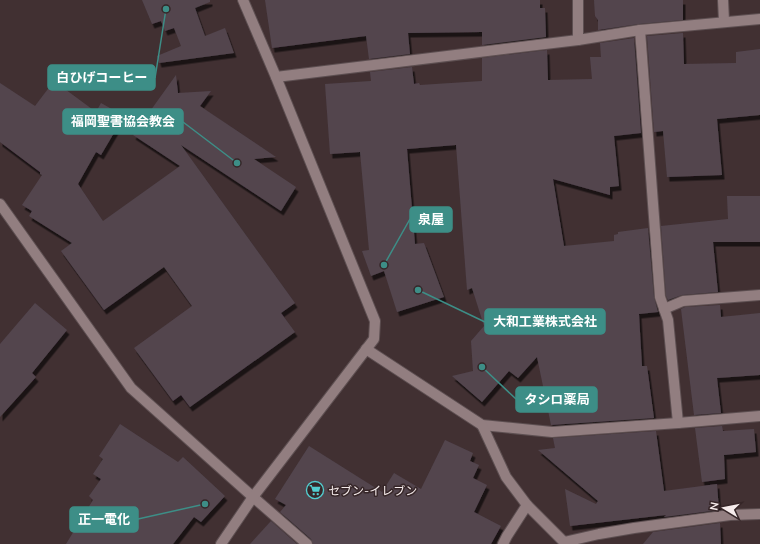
<svg xmlns="http://www.w3.org/2000/svg" width="760" height="544" viewBox="0 0 760 544" font-family="Mulish,'Noto Sans JP',sans-serif">
<style>
.building{fill:#52454e;filter:url(#shadow)}
.lines{fill:none;stroke-linecap:round;stroke-linejoin:round}
.minor-casing{stroke:#5d4f51;stroke-width:12}
.minor{stroke:#927e80;stroke-width:10}
.labels{text-anchor:middle;dominant-baseline:central;stroke-width:3;stroke-linejoin:round;paint-order:stroke}
.poi-label{font-size:12px;fill:#f6ecec;stroke:#362628;text-anchor:start}
.leader{fill:none;stroke:#3d8e87;stroke-width:1.5}
.callout-dot{fill:#3d8e87;stroke:#362628;stroke-width:1.5}
.callout{fill:#3d8e87;stroke:#3d8e87;stroke-width:1.5}
.callout-label{font-size:13px;text-anchor:middle;font-weight:bold;fill:#fff}
</style>
<defs>
<filter id="shadow"><feDropShadow dx="2.5" dy="4.5" stdDeviation="0" flood-color="#0009"/></filter>
</defs>
<rect width="100%" height="100%" fill="#413032"/>
<g class="building">
<path d="M 142,0 L 210,0 L 210,2 L 195,8 L 205,36 L 225,28 L 234,53 L 159,63 L 157,56 L 181,46 L 174,28 L 165,31 L 161,21 L 152,24 Z"/>
<path d="M 265,0 L 540,0 L 540,8 L 545,8 L 546,37 L 482,45 L 482,32 L 408,33 L 410,54 L 369,59 L 366,36 L 272,48 Z"/>
<path d="M 594,0 L 683,0 L 683,20 L 639,24 L 598,30 L 598,20 L 595,16 Z"/>
<path d="M 683,33 L 684,64 L 736,63 L 736,52 L 760,49 L 760,115 L 717,119 L 722,175 L 667,177 L 663,131 L 654,132 L 647,36 Z"/>
<path d="M 634,38 L 641,133 L 614,136 L 619,186 L 610,187 L 610,195 L 553,179 L 564,246 L 614,241 L 614,235 L 618,234 L 618,232 L 648,228 L 654,297 L 658,312 L 639,314 L 642,366 L 647,366 L 654,418 L 551,425 L 537,357 L 518,378 L 509,371 L 482,402 L 452,376 L 473,371 L 471,341 L 484,326 L 472,288 L 467,290 L 456,145 L 407,149 L 415,244 L 424,243 L 444,297 L 397,312 L 384,271 L 371,276 L 362,251 L 369,250 L 360,152 L 330,154 L 325,84 L 371,81 L 370,72 L 412,67 L 414,84 L 419,83 L 420,85 L 482,81 L 482,58 L 547,50 L 548,80 L 592,79 L 590,57 L 601,57 L 600,43 Z"/>
<path d="M 176,75 L 178,93 L 211,91 L 200,106 L 276,157 L 254,159 L 296,187 L 281,211 L 181,145 L 295,303 L 281,313 L 295,332 L 190,407 L 181,395 L 173,401 L 134,348 L 192,306 L 164,267 L 104,310 L 61,251 L 72,243 L 29,216 L 32,211 L 22,205 L 42,175 L 40,174 L 40,172 L 0,142 L 0,83 L 35,106 L 54,81 L 96,112 L 101,103 L 124,116 L 101,155 L 96,152 L 78,184 L 103,221 L 180,166 L 133,135 Z"/>
<path d="M 727,196 L 760,196 L 760,242 L 713,242 L 718,292 L 682,295 L 668,300 L 666,296 L 661,226 L 728,219 Z"/>
<path d="M 35,303 L 67,330 L 32,373 L 36,377 L 0,417 L 0,344 Z"/>
<path d="M 720,305 L 721,317 L 760,313 L 760,375 L 717,378 L 721,413 L 694,415 L 681,309 L 685,307 Z"/>
<path d="M 120,424 L 178,462 L 183,457 L 225,496 L 201,522 L 194,517 L 173,544 L 66,544 L 93,500 L 89,496 L 101,479 L 93,474 L 103,459 L 99,456 Z"/>
<path d="M 722,426 L 723,431 L 754,429 L 756,452 L 724,455 L 725,479 L 702,482 L 695,428 Z"/>
<path d="M 656,431 L 664,491 L 717,484 L 719,510 L 664,517 L 666,515 L 570,526 L 565,489 L 596,504 L 598,501 L 538,450 L 555,448 L 553,438 Z"/>
<path d="M 445,440 L 473,453 L 470,461 L 479,465 L 473,478 L 487,485 L 474,512 L 501,526 L 491,544 L 313,544 L 311,539 L 280,512 L 286,505 L 275,499 L 309,446 L 382,492 L 394,473 L 421,489 Z"/>
<path d="M 271,521 L 297,544 L 250,544 Z"/>
<path d="M 720,523 L 721,544 L 643,544 L 653,532 Z"/>
</g>
<g class="lines">
<g class="minor-casing">
<g id="minor">
<path d="M 578,0 L 578,40"/>
<path d="M 723,0 L 724,21"/>
<path d="M 640,30 L 660,297 L 668,320 L 678,423"/>
<path d="M 276,77 L 578,40 L 640,30 L 760,19"/>
<path d="M 0,204 L 131,388 L 253,497 L 307,544"/>
<path d="M 664,309 L 683,301 L 760,295"/>
<path d="M 366,349 L 482,425 L 552,432 L 678,423 L 760,416"/>
<path d="M 482,425 L 506,477 L 527,505 L 566,544"/>
<path d="M 564,542 L 599,534 L 634,528 L 730,515 L 760,514"/>
<path d="M 221,544 L 253,497 L 374,339 L 375,321 L 276,77 L 243,0"/>
<path d="M 503,544 L 507,536 L 527,505"/>
</g>
</g>
<use href="#minor" class="minor"/>
</g>
<defs>
<g id="supermarket-ring" transform="scale(0.9)"><circle r="9.5" fill="#362628" stroke="#52cdcf" stroke-width="1.5"/><path d="M-6-5.5h2.5l.6 2H6L4.5 2H-2.5L-4.4-4H-6ZM-1.5 3.2a1.3 1.3 0 1 0 .1 0ZM3 3.2a1.3 1.3 0 1 0 .1 0Z" fill="#52cdcf"/></g>
</defs>
<g fill-rule="evenodd">
<use href="#supermarket-ring" x="315" y="490"/>
</g>
<g class="labels">
<g class="poi-label">
<text x="328" y="490">セブン-イレブン</text>
</g>
</g>
<path class="leader" d="M166 9L155 78M237 163L183 122M384 265L410 219M418 290L485 322M482 367L516 399M205 504L138 519"/>
<g class="callout-dot">
<circle cx="166" cy="9" r="4"/>
<circle cx="237" cy="163" r="4"/>
<circle cx="384" cy="265" r="4"/>
<circle cx="418" cy="290" r="4"/>
<circle cx="482" cy="367" r="4"/>
<circle cx="205" cy="504" r="4"/>
</g>
<g class="callout">
<rect x="48" y="65" width="107" height="25" rx="4"/>
<rect x="63" y="109" width="120" height="25" rx="4"/>
<rect x="410" y="207" width="42" height="25" rx="4"/>
<rect x="485" y="309" width="120" height="25" rx="4"/>
<rect x="516" y="387" width="81" height="25" rx="4"/>
<rect x="70" y="507" width="68" height="25" rx="4"/>
</g>
<g class="callout-label">
<text x="102" y="82">白ひげコーヒー</text>
<text x="123" y="126">福岡聖書協会教会</text>
<text x="431" y="224">泉屋</text>
<text x="545" y="326">大和工業株式会社</text>
<text x="557" y="404">タシロ薬局</text>
<text x="104" y="524">正一電化</text>
</g>
<g transform="translate(724 508) rotate(280)" stroke="#362628" stroke-width="3" paint-order="stroke">
<path d="M0-3L7 15L0 10L-7 15Z" fill="#f6ecec"/>
<text y="-6" font-size="11" font-weight="bold" text-anchor="middle" fill="#f6ecec">N</text>
</g>
</svg>
